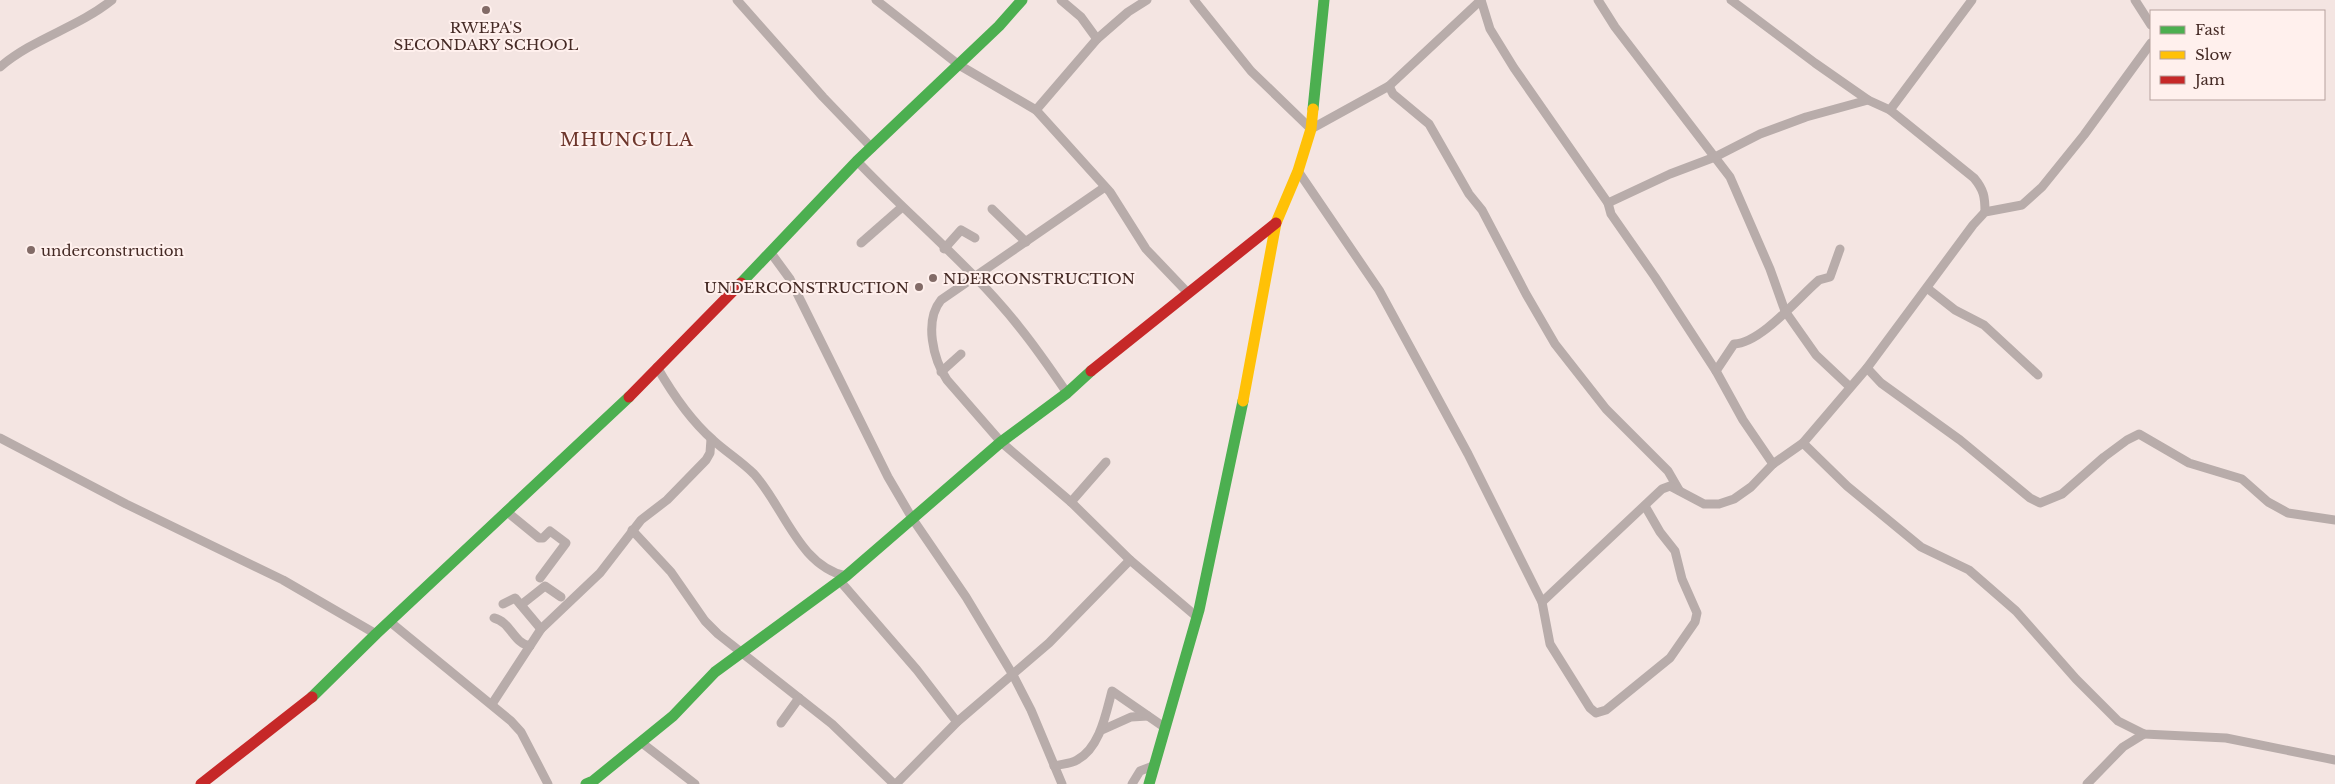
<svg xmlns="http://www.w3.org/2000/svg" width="2335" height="784" viewBox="0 0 2335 784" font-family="'Libre Baskerville',serif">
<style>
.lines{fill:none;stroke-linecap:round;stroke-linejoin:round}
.street{stroke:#b8acaa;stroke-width:9}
.fast{stroke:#4caf50;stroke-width:11}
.slow{stroke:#ffc107;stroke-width:11}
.jam{stroke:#c62828;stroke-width:11}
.poi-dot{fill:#826b67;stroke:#fff0ed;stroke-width:2}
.labels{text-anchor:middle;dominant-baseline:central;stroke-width:4;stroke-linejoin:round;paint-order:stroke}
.poi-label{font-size:15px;fill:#452a25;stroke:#fff0ed;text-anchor:start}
.quarter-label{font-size:18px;letter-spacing:1px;fill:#6d352b;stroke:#fff0ed}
</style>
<rect width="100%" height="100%" fill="#f4e5e2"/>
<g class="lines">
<g class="street">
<path d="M 737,0 L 823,97 L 872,148"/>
<path d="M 876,0 L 959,65 L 1036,110 L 1110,192 L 1146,249 L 1188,293"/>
<path d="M 1061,0 L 1081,17 L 1097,39"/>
<path d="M 1194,0 L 1251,71 L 1311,129 L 1389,86 L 1481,0"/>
<path d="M 1481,0 L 1490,29 L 1514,68 L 1608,203 L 1611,214 L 1655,277 L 1716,371 L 1743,420 L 1773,464"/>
<path d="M 1598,0 L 1615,27 L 1730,177 L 1770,269 L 1785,311 L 1816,355 L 1850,387"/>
<path d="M 1731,0 L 1815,63 L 1868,100 L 1890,110 L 1974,178 C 1984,190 1985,197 1985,212"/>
<path d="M 2135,0 L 2151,25"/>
<path d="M 0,67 C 34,38 77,28 112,0"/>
<path d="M 1389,86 L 1393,94 L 1429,124 L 1469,194 L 1482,210 L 1526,294 L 1555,344 L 1606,409 L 1668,471 L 1679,490"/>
<path d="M 1036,110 L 1097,39 L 1128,12 L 1147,0"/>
<path d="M 1890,110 L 1972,0"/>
<path d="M 857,161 C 910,217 972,267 1020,328 C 1037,349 1052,371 1067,393"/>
<path d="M 1298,171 L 1379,290 L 1468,454 L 1542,602 L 1550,644 L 1590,708 L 1596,713 L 1606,710 L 1670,658 L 1695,622 L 1697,613 L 1682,579 L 1675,551 L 1660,532 L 1645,506"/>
<path d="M 1105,187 L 941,300 C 924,321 933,359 947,380 L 1001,442 L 1071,502 L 1130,560 L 1197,617"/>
<path d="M 1608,203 L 1670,174 L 1715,157 L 1760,134 L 1806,117 L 1868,100"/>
<path d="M 992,209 L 1026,242"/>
<path d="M 861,243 L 901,208"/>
<path d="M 944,249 L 961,230 L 975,238"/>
<path d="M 771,253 L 790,279 L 888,477 L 912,518 L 966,597 L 1013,675 L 1031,710 L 1062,784"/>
<path d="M 1927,288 L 1955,310 L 1984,325 L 2038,375"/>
<path d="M 657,367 C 672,393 690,420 713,440 C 726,452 741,461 754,474 C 784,507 799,566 846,576"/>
<path d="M 1867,368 L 1881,383 L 1960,440 L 2030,498 L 2040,503 L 2062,494 L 2104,457 L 2127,440 L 2139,434 L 2189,463 L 2242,479 L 2268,502 L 2288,513 L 2335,520"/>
<path d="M 1716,371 L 1734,344 C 1761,343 1798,298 1819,280 L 1830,277 L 1840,249"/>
<path d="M 941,372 L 961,354"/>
<path d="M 0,438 L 126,504 L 283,580 L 376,634"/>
<path d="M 1803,443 L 1847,486 L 1921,547 L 1969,570 L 2016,611 L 2076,679 L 2118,721 L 2144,734 L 2226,738 L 2335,760"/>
<path d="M 1071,502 L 1106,462"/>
<path d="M 506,511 L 539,538 L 543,538 L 550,531 L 566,543 L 540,578"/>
<path d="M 632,530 L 671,572 L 705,621 L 718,634 L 832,724 L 894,784"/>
<path d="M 840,581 L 917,670 L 957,722"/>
<path d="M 1542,602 L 1662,489 L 1670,486 L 1704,504 L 1719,504 L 1734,499 L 1751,487 L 1773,464 L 1803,443 L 1867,368 L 1973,225 L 1985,212 L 2022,205 L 2042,187 L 2084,135 L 2151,43"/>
<path d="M 503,604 L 515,598 L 541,629"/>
<path d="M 521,605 L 545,586 L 561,597"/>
<path d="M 494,618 C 511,622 513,643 530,646"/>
<path d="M 389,621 L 511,721 L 521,732 L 548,784"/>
<path d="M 492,704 L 541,629 L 600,573 L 641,520 L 667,500 L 706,460 L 710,453 L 711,439"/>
<path d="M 781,723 L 799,698"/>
<path d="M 1102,730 L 1131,717 L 1148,716"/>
<path d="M 642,743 L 695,784"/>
<path d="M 1054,766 C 1061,764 1071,764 1077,760 C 1100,748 1106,713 1112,691 L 1164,727"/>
<path d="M 896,784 L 957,722 L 1049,643 L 1130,560"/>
<path d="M 1132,784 L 1140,771 L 1153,766"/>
<path d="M 2087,784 L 2123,747 L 2144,734"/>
</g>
<g class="fast">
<path d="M 1313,109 L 1324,0"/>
<path d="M 741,283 L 857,161 L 999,26 L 1022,0"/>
<path d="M 312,697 L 376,634 L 629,397"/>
<path d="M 586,784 L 593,781 L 673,716 L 715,672 L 846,576 L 1001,442 L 1067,393 L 1091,371"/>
<path d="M 1149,784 L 1199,610 L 1243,401"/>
</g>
<path class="slow" d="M 1243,401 L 1276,223 L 1298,171 L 1311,129 L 1313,109"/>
<g class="jam">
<path d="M 1091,371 L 1276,223"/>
<path d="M 629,397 L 741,283"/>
<path d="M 201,784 L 312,697"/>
</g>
</g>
<g class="poi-dot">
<circle cx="486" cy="10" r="5"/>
<circle cx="31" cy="250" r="5"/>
<circle cx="933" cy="278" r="5"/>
<circle cx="919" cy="287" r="5"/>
</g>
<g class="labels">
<g class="poi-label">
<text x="486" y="27" text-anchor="middle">RWEPA'S<tspan x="486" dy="17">SECONDARY SCHOOL</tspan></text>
<text x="41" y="250">underconstruction</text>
<text x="943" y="278">NDERCONSTRUCTION</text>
<text x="909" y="287" text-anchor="end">UNDERCONSTRUCTION</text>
</g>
<g class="quarter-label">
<text x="627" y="140">MHUNGULA</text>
</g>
</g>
<rect x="2150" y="10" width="175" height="90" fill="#fff0ed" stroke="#b5a19d"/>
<rect x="2160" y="26" width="25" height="8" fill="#4caf50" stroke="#b5a19d"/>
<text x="2195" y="35" font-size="15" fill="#452a25">Fast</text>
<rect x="2160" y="51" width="25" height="8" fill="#ffc107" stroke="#b5a19d"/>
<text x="2195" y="60" font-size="15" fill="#452a25">Slow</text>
<rect x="2160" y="76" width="25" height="8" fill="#c62828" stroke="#b5a19d"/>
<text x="2195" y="85" font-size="15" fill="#452a25">Jam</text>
</svg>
